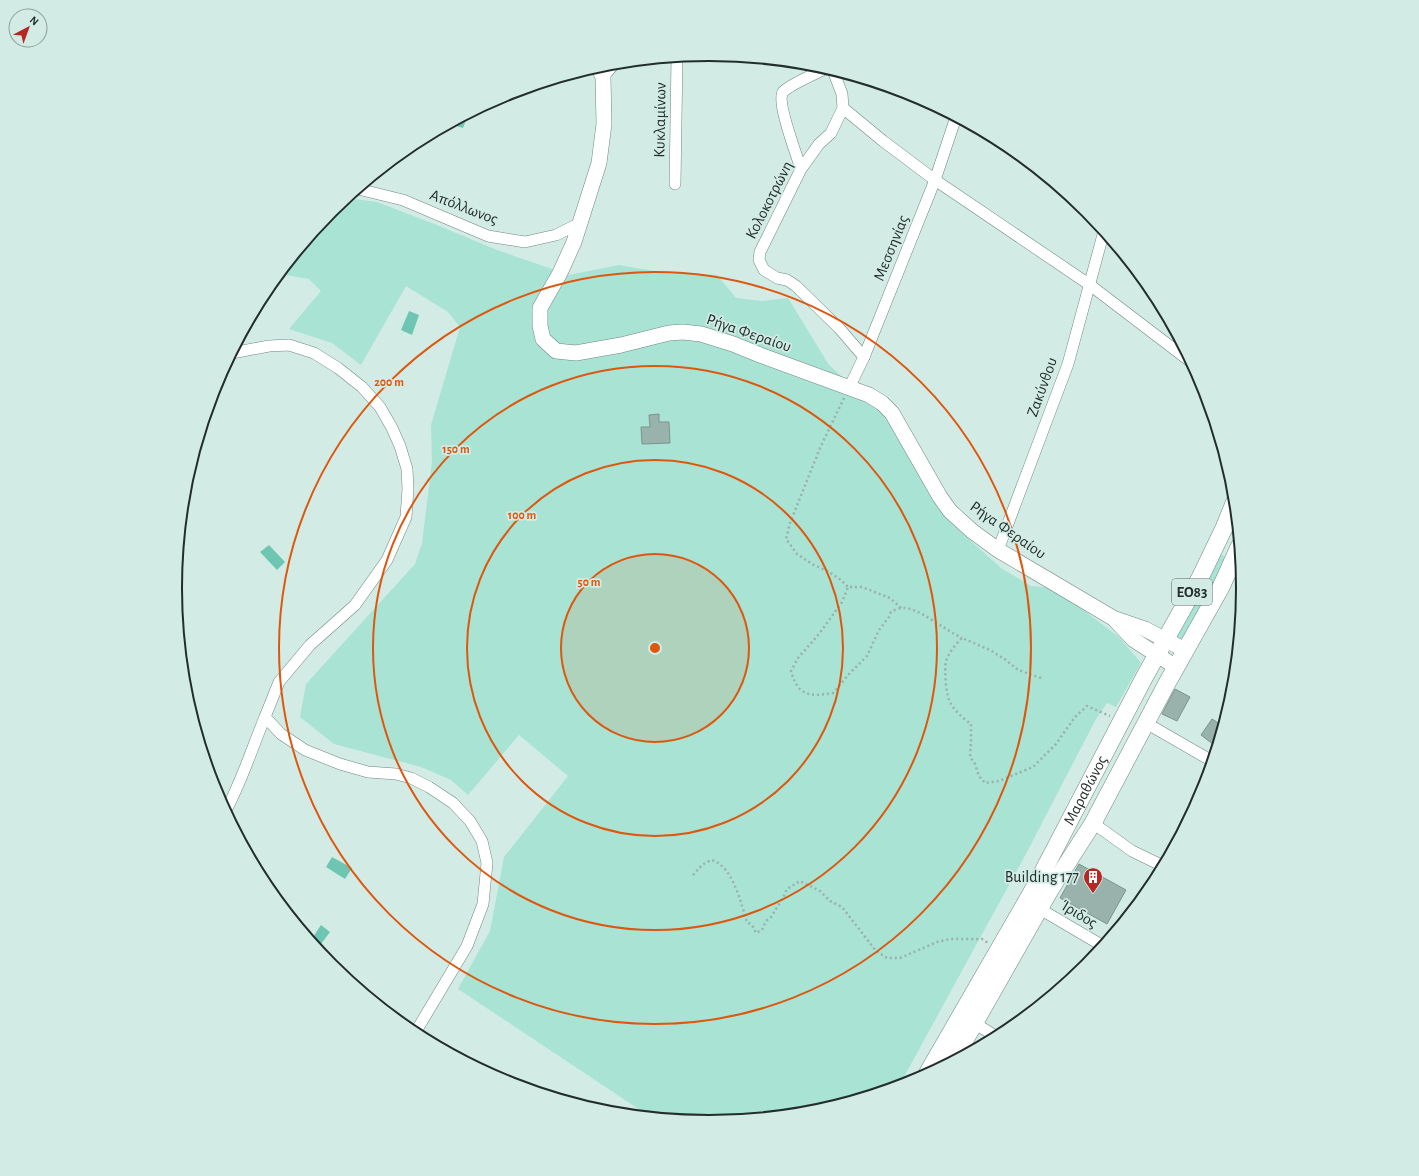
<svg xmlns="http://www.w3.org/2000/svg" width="1419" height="1176" viewBox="0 0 1419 1176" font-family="'Alegreya Sans',sans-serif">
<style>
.green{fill:#a8e3d4}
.water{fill:#6ec6b2}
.building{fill:#99b2ab;stroke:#7c948d}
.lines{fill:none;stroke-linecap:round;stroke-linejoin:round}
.street-casing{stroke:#6f8781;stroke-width:12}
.secondary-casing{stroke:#6f8781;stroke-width:16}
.primary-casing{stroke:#6f8781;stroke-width:18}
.path{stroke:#9bb0aa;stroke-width:2.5;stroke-dasharray:2 3;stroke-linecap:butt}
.street{stroke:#fff;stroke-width:11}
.secondary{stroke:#fff;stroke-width:15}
.primary{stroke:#fff;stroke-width:17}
.ring{fill:none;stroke:#de570e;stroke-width:2}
.labels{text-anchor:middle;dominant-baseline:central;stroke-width:3.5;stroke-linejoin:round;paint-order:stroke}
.shield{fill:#d2ece5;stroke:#586663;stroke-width:1}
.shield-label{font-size:15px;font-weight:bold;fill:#232d2b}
.street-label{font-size:16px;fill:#232d2b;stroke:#d2ece5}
.poi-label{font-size:16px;fill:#232d2b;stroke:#d2ece5;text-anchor:end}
.rim{fill:none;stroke:#232d2b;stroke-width:2}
.centre{fill:#de570e;stroke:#d2ece5;stroke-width:2}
.ring-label{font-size:12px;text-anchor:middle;font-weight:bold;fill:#de570e;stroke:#d2ece5;stroke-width:3.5;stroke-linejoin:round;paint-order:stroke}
</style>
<rect width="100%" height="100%" fill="#d2ece5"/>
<g class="green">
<path d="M 347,198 L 377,202 L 437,225 L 497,250 L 569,275 L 619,265 L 665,273 L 717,275 L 736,298 L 762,301 L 788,298 L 829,365 L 889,419 L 923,481 L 953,525 L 1001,568 L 1031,586 L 1054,588 L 1119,637 L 1141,663 L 1116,707 L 1107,703 L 1096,719 L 1027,852 L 899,1086 L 813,1112 L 709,1122 L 649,1116 L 458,989 L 490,931 L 504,857 L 568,776 L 519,735 L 468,795 L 451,780 L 421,767 L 334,744 L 300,717 L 306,684 L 415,564 L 422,543 L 432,462 L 431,425 L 460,327 L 448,312 L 406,286 L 361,365 L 332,343 L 289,329 L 321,291 L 309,279 L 280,274 L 332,210 Z"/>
<path d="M 1236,516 L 1238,534 L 1236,537 L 1234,537 L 1230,534 Z"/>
<path d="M 1221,554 L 1225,557 L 1213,585 L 1183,638 L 1181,640 L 1176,638 L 1176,635 Z"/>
</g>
<g class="water">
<path d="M 460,119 L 466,120 L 463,128 L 450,124 Z"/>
<path d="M 409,311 L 419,315 L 412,335 L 401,330 Z"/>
<path d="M 269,545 L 285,562 L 277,570 L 260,552 Z"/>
<path d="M 332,857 L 352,868 L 345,879 L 326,867 Z"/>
<path d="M 321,925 L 330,932 L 318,948 L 311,940 Z"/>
</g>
<g class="building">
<path d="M 659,414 L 659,422 L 669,422 L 670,443 L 642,444 L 641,427 L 650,427 L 649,415 Z"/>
<path d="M 1175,689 L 1190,697 L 1177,721 L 1162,714 Z"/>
<path d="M 1212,719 L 1223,726 L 1220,736 L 1214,745 L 1201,735 Z"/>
<path d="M 1079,864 L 1126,890 L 1107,924 L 1060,898 Z"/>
</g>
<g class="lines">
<g class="street-casing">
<g id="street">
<path d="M 835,71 L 834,73 L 842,94 L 843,108 L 831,133 L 819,144 L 801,169 L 760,252 L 759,260 L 764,270 L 777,278 L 787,280 L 796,286 L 839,328 L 864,357"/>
<path d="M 603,77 L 615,63"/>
<path d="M 843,108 L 883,141 L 935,180 L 1090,285 L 1191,362"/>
<path d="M 801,169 C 797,156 776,101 783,92 C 790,84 816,74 826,68"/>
<path d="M 675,184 L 677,57"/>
<path d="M 358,189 L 403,200 L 488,236 L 525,242 L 556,235 L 580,223"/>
<path d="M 232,353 L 269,346 L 289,345 L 314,353 L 338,368 L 362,387 L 380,407 L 392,428 L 400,446 L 407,469 L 408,489 L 406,517 L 387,560 L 355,605 L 310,645 L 279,682 L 265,717 L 281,734 L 305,750 L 340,764 L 368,772 L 396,774 L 411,778 L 429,787 L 453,803 L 470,821 L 482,841 L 487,863 L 483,904 L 467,946 L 415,1033"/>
<path d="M 849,388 L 864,357 L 935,180 L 956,117"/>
<path d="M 998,550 L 1068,364 L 1104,231"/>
<path d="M 1146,723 L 1212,761"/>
<path d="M 226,810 C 242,781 252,748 265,717"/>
<path d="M 1093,823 L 1132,851 L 1163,866"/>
<path d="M 1040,909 L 1103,946"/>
<path d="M 974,1023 L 997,1037"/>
</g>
</g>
<g class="secondary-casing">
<g id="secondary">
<path d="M 598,67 L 603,77 L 604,124 L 599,163 L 574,242 L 560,273 L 540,308 L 540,326 L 543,339 L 556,351 L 576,353 L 621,345 L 669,333 L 683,332 L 701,334 L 733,344 L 760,355 L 869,395 L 882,403 L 892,413 L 940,497 L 950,511 L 972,531 L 998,550 L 1113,618 L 1145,629 L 1185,650"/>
<path d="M 1115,620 L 1134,640 L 1176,667"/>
</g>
</g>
<g class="primary-casing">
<g id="primary">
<path d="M 953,1061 L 1050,890 L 1093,823 L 1166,685 L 1221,587 L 1239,547"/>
<path id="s1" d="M 927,1074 L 1037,883 L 1145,676 L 1200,578 L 1224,528 L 1235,501"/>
</g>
</g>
<g class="path">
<path d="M 844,398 L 820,448 L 790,523 L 786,539 L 797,554 L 812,564 L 829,572 L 841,580 L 848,587"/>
<path d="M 901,608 L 890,598 L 862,587 L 848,587 L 842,602 L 819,634 L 798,658 L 791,671 C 798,696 809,697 833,693 L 850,673 L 867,656 L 879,630 L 889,617 L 891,612 C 894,610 899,608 903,608 C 918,607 946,631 962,638"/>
<path d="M 1041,678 L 1018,670 L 1006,660 L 990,650 L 962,638 C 956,644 949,652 946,661 C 944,670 946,697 951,704 C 956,712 964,719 971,724 L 971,742 L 970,757 L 975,764 L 979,776 L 985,783 L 999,781 L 1033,767 L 1056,744 L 1075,717 L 1087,706 L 1110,716"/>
<path d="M 693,875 L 702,865 L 711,860 C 733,865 741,904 747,922 L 752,925 L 756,933 L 762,930 L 766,921 L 771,917 L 783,898 L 787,889 L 800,881 L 820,891 L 830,901 L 842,907 L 876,951 L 887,958 L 900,958 L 937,942 L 950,939 L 982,939 L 988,943"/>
</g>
<use href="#street" class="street"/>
<use href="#secondary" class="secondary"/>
<use href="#primary" class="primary"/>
</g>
<circle cx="655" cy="648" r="94" fill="#de570e" fill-opacity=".12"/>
<g class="ring">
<circle cx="655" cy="648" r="94"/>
<circle cx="655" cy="648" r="188"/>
<circle cx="655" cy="648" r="282"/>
<circle cx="655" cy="648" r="376"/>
</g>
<defs>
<g id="building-pin" transform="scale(1)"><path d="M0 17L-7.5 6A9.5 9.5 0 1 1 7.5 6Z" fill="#b62623" stroke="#d2ece5"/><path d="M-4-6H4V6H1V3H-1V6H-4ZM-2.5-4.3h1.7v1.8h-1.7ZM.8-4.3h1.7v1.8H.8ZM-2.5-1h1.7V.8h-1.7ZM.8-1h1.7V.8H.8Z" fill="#fff"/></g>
</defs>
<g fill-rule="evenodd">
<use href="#building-pin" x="1093" y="877"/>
</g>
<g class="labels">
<rect class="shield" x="1172" y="579" width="40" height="26" rx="3"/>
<g class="shield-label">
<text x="1192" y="592">ΕΟ83</text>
</g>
<g class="street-label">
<text transform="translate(660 120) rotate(-89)">Κυκλαμίνων</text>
<text transform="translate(769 200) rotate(-63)">Κολοκοτρώνη</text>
<text transform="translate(464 207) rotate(21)">Απόλλωνος</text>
<text transform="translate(891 248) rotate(-68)">Μεσσηνίας</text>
<text transform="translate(749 333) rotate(19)">Ρήγα Φεραίου</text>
<text transform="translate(1042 387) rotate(-70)">Ζακύνθου</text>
<text transform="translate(1008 530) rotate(35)">Ρήγα Φεραίου</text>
<text stroke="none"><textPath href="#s1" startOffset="325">Μαραθώνος</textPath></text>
<text transform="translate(1079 914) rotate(31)">Ίριδος</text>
</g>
<g class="poi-label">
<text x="1079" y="877">Building 177</text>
</g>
</g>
<path d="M0 0H1419V1176H0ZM182 588a527 527 0 1 1 1054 0a527 527 0 1 1-1054 0Z" fill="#d2ece5" fill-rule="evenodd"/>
<path class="rim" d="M182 588a527 527 0 1 1 1054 0a527 527 0 1 1-1054 0Z"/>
<circle cx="655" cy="648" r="6" class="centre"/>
<g class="ring-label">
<text x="389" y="386">200 m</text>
<text x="456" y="453">150 m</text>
<text x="522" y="519">100 m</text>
<text x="589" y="586">50 m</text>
</g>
<g transform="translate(28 28) rotate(41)"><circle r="19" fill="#d2ece5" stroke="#8ca09b"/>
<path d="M0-3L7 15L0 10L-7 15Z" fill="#b62623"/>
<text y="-6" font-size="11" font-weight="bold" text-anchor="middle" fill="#232d2b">N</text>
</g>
</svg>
